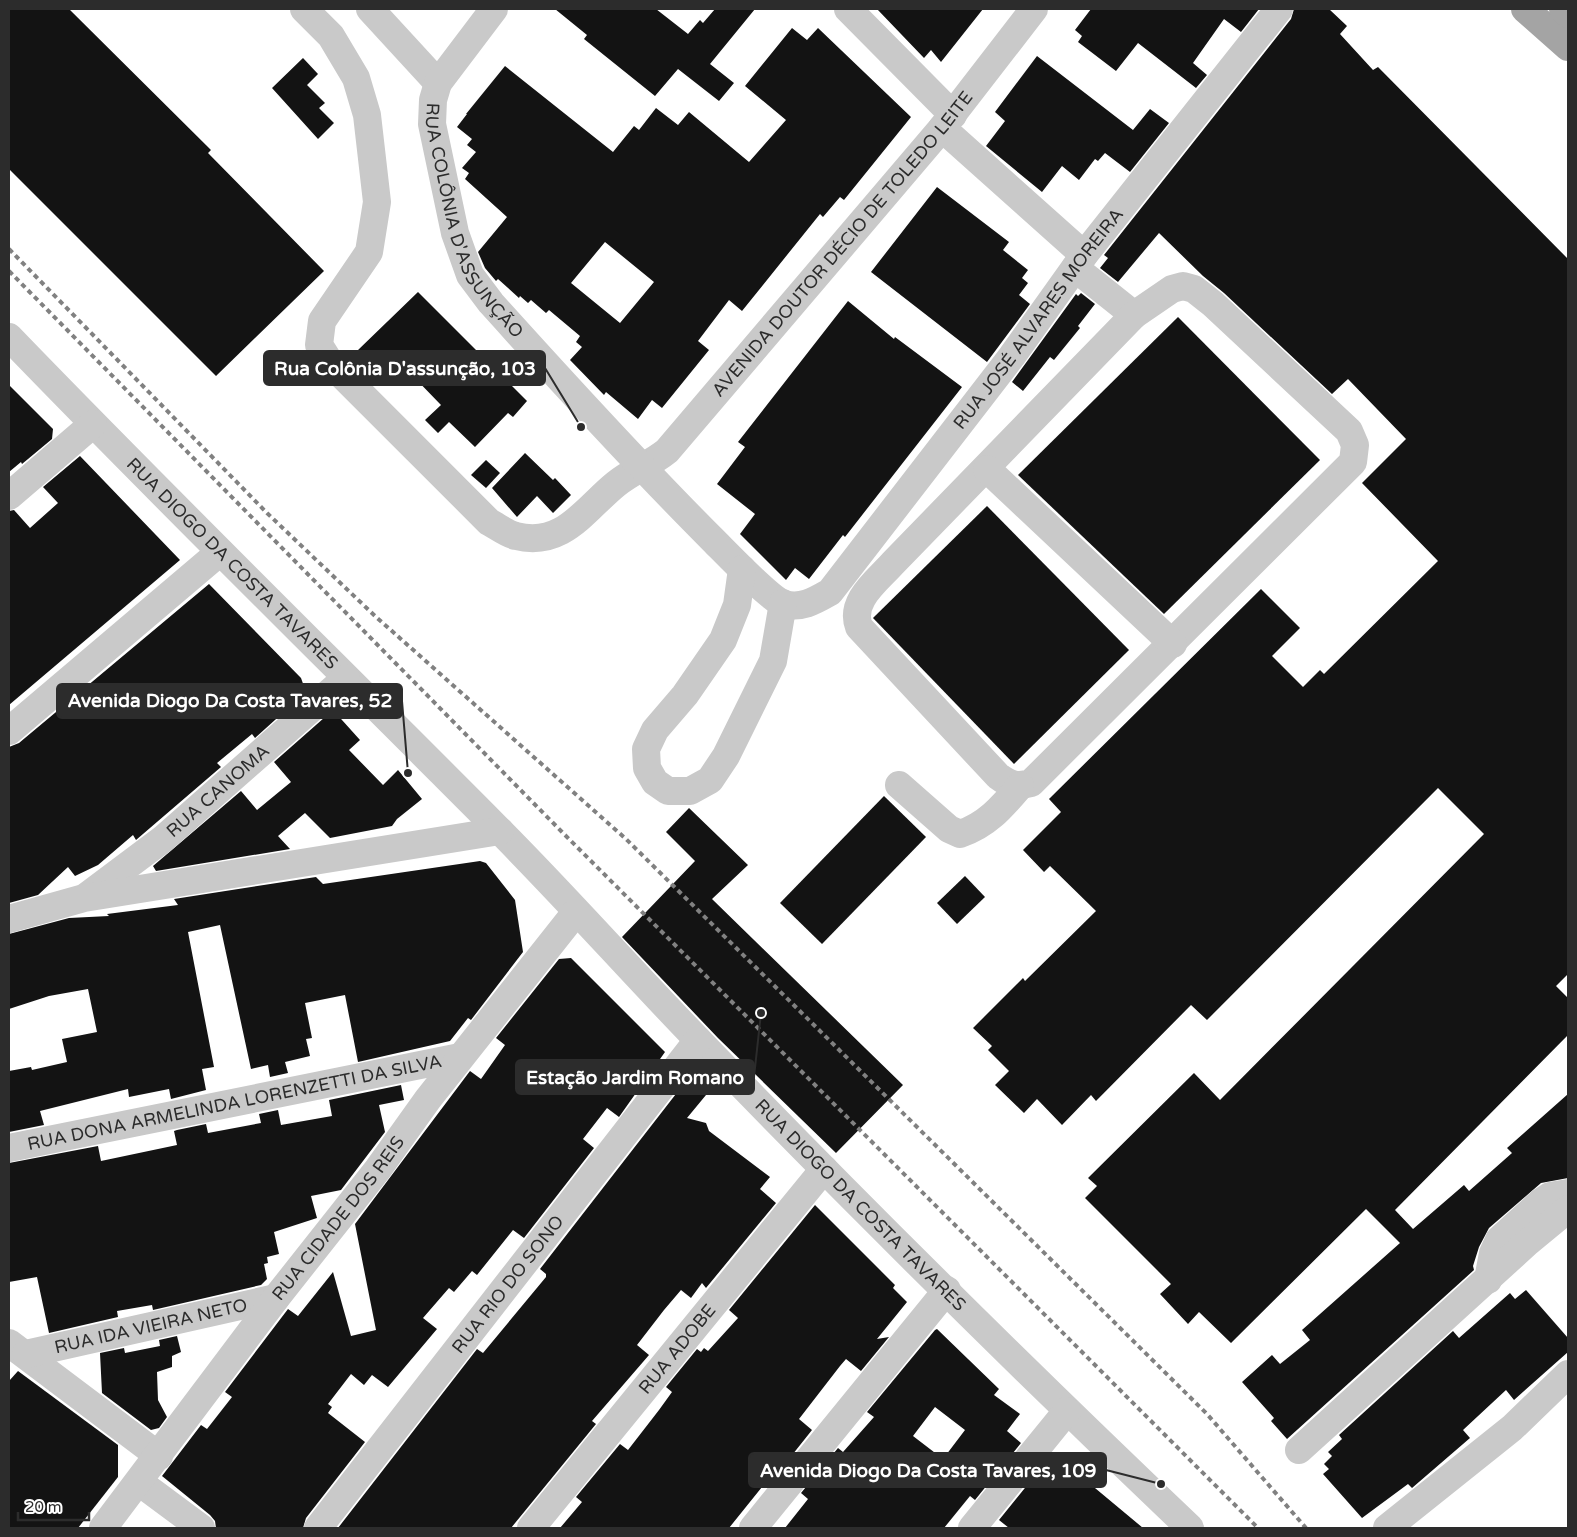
<svg xmlns="http://www.w3.org/2000/svg" width="1577" height="1537" viewBox="0 0 1577 1537" font-family="'Varela Round',sans-serif">
<style>
.building{fill:#131313;fill-rule:evenodd}
.lines{fill:none;stroke-linecap:round;stroke-linejoin:round}
.minor{stroke:#c9c9c9;stroke-width:28}
.major{stroke:#a4a4a4;stroke-width:28}
.rail{stroke:#818181;stroke-width:4;stroke-dasharray:5 4;stroke-linecap:butt}
.labels{text-anchor:middle;dominant-baseline:central;stroke-width:5;stroke-linejoin:round;paint-order:stroke}
.street-label{font-size:18px;fill:#2c2c2c;stroke:#fff}
.leader{fill:none;stroke:#2c2c2c;stroke-width:2}
.callout-dot{fill:#2c2c2c;stroke:#fff;stroke-width:2}
.callout{fill:#2c2c2c;stroke:#2c2c2c;stroke-width:2}
.callout-label{font-size:19px;text-anchor:middle;font-weight:bold;fill:#fff}
</style>
<rect width="100%" height="100%" fill="#fff"/>
<g class="building">
<path d="M 9,9 L 69,9 L 211,150 L 208,153 L 324,271 L 216,376 L 9,169 Z"/>
<path d="M 555,9 L 656,9 L 688,34 L 700,20 L 703,23 L 715,9 L 755,9 L 710,64 L 734,83 L 719,101 L 678,69 L 655,96 L 584,39 L 587,35 Z"/>
<path d="M 877,9 L 983,9 L 941,62 L 931,50 L 924,58 Z"/>
<path d="M 1091,9 L 1259,9 L 1241,32 L 1224,19 L 1193,63 L 1207,75 L 1196,88 L 1138,43 L 1116,71 L 1078,42 L 1082,36 L 1075,30 Z"/>
<path d="M 1294,9 L 1329,9 L 1347,26 L 1340,34 L 1373,70 L 1378,67 L 1568,259 L 1568,974 L 1556,986 L 1568,998 L 1568,1035 L 1395,1210 L 1413,1229 L 1464,1185 L 1469,1191 L 1512,1153 L 1507,1148 L 1568,1094 L 1568,1178 L 1541,1183 L 1489,1228 L 1479,1247 L 1473,1266 L 1474,1270 L 1287,1439 L 1271,1421 L 1274,1418 L 1242,1382 L 1272,1355 L 1280,1364 L 1310,1340 L 1302,1330 L 1400,1243 L 1366,1209 L 1231,1343 L 1199,1312 L 1188,1324 L 1160,1294 L 1171,1284 L 1085,1198 L 1097,1186 L 1088,1178 L 1194,1073 L 1220,1100 L 1484,834 L 1438,788 L 1207,1020 L 1191,1005 L 1096,1101 L 1091,1095 L 1062,1125 L 1037,1099 L 1024,1113 L 995,1085 L 1009,1071 L 988,1050 L 992,1046 L 973,1028 L 1023,978 L 1025,981 L 1096,911 L 1050,866 L 1044,872 L 1023,850 L 1061,812 L 1049,799 L 1261,589 L 1300,628 L 1272,656 L 1303,687 L 1320,670 L 1324,674 L 1438,561 L 1362,483 L 1406,439 L 1348,379 L 1332,394 L 1224,293 L 1203,276 L 1159,233 L 1118,282 L 1100,268 L 1108,258 L 1104,255 L 1291,19 Z"/>
<path d="M 792,28 L 807,40 L 818,28 L 911,117 L 844,200 L 840,197 L 823,217 L 820,214 L 742,311 L 729,300 L 698,341 L 709,350 L 662,408 L 652,400 L 638,419 L 606,392 L 604,395 L 570,360 L 582,347 L 576,342 L 580,336 L 549,310 L 546,313 L 531,300 L 528,303 L 520,296 L 519,298 L 498,279 L 496,281 L 485,268 L 478,252 L 507,217 L 465,179 L 469,173 L 462,168 L 476,152 L 467,145 L 472,139 L 457,127 L 467,114 L 466,114 L 505,66 L 613,152 L 634,126 L 639,130 L 656,108 L 678,125 L 689,112 L 749,162 L 786,120 L 745,86 ZM 605,242 L 654,282 L 620,323 L 571,283 Z"/>
<path d="M 1037,56 L 1133,130 L 1150,109 L 1169,123 L 1130,172 L 1105,153 L 1098,161 L 1095,159 L 1079,180 L 1062,166 L 1042,192 L 986,146 L 1005,121 L 995,112 Z"/>
<path d="M 303,58 L 318,74 L 307,85 L 325,103 L 319,108 L 334,123 L 318,139 L 272,88 Z"/>
<path d="M 937,187 L 1009,242 L 1003,250 L 1028,270 L 1022,278 L 1028,283 L 1019,295 L 1030,304 L 987,362 L 871,272 Z"/>
<path d="M 418,292 L 527,401 L 513,417 L 508,413 L 475,447 L 449,422 L 438,433 L 425,420 L 441,405 L 409,372 L 395,386 L 358,350 Z"/>
<path d="M 1081,293 L 1095,304 L 1078,326 L 1080,328 L 1054,360 L 1050,357 L 1023,391 L 1012,382 L 1076,294 L 1078,296 Z"/>
<path d="M 848,301 L 894,339 L 895,337 L 962,387 L 845,537 L 843,535 L 809,579 L 795,568 L 786,580 L 740,534 L 755,514 L 717,484 L 745,447 L 738,442 Z"/>
<path d="M 1178,317 L 1320,460 L 1164,614 L 1018,475 Z"/>
<path d="M 9,385 L 53,429 L 52,439 L 22,464 L 21,462 L 9,472 Z"/>
<path d="M 525,453 L 553,480 L 555,478 L 571,495 L 553,513 L 537,496 L 517,517 L 492,488 Z"/>
<path d="M 80,456 L 180,560 L 9,705 L 9,511 L 14,510 L 30,528 L 58,503 L 43,487 Z"/>
<path d="M 486,460 L 500,473 L 486,488 L 471,475 Z"/>
<path d="M 987,506 L 1129,650 L 1014,764 L 873,618 Z"/>
<path d="M 209,584 L 301,678 L 306,692 L 255,738 L 252,734 L 217,763 L 221,767 L 136,840 L 133,835 L 98,865 L 75,876 L 68,867 L 38,895 L 9,903 L 9,747 L 19,743 Z"/>
<path d="M 333,710 L 360,740 L 349,750 L 383,785 L 398,770 L 422,799 L 397,819 L 392,826 L 330,838 L 305,813 L 278,836 L 290,849 L 156,871 L 153,866 L 241,791 L 257,810 L 291,782 L 274,762 Z"/>
<path d="M 884,796 L 926,837 L 822,944 L 780,903 Z"/>
<path d="M 689,808 L 748,865 L 712,899 L 903,1085 L 836,1153 L 718,1038 L 622,937 L 695,861 L 666,832 Z"/>
<path d="M 480,861 L 486,863 L 515,900 L 523,952 L 471,1020 L 468,1018 L 450,1041 L 358,1062 L 345,995 L 305,1003 L 312,1038 L 306,1039 L 310,1056 L 285,1062 L 288,1073 L 270,1077 L 268,1065 L 251,1069 L 220,925 L 188,932 L 214,1067 L 202,1069 L 206,1090 L 171,1099 L 169,1089 L 129,1097 L 128,1089 L 40,1111 L 44,1125 L 9,1132 L 9,1071 L 31,1067 L 32,1070 L 67,1062 L 62,1039 L 97,1032 L 88,989 L 49,996 L 9,1009 L 9,934 L 69,918 L 109,916 L 107,914 L 178,905 L 174,899 L 316,877 L 323,884 Z"/>
<path d="M 965,876 L 985,897 L 957,924 L 937,903 Z"/>
<path d="M 571,958 L 665,1052 L 619,1117 L 607,1108 L 583,1139 L 594,1148 L 524,1238 L 513,1230 L 477,1275 L 472,1271 L 454,1292 L 449,1288 L 423,1318 L 437,1329 L 388,1387 L 372,1375 L 364,1385 L 351,1374 L 328,1404 L 332,1407 L 328,1413 L 365,1442 L 306,1518 L 303,1528 L 216,1528 L 215,1521 L 210,1515 L 162,1476 L 201,1425 L 207,1429 L 232,1397 L 225,1392 L 288,1309 L 298,1316 L 333,1272 L 351,1336 L 376,1330 L 355,1224 L 470,1071 L 481,1079 L 505,1045 L 496,1038 L 559,959 Z"/>
<path d="M 692,1080 L 706,1095 L 687,1118 L 706,1123 L 709,1131 L 770,1177 L 760,1189 L 776,1203 L 706,1288 L 702,1283 L 691,1298 L 681,1290 L 664,1310 L 637,1345 L 649,1355 L 592,1421 L 596,1424 L 511,1528 L 338,1528 L 477,1349 L 483,1353 L 546,1277 L 546,1274 L 540,1269 L 686,1081 Z"/>
<path d="M 401,1085 L 404,1100 L 379,1105 L 385,1132 L 341,1190 L 311,1196 L 317,1218 L 274,1232 L 279,1254 L 267,1257 L 268,1263 L 264,1264 L 267,1279 L 261,1285 L 153,1310 L 152,1305 L 117,1311 L 118,1317 L 49,1333 L 37,1277 L 9,1282 L 9,1163 L 98,1146 L 101,1161 L 177,1145 L 174,1131 L 177,1130 L 206,1124 L 208,1133 L 261,1123 L 259,1114 L 278,1110 L 281,1125 L 332,1116 L 329,1100 Z"/>
<path d="M 815,1205 L 895,1285 L 893,1288 L 907,1302 L 877,1339 L 889,1337 L 861,1371 L 846,1359 L 840,1366 L 799,1419 L 812,1430 L 777,1474 L 774,1472 L 729,1528 L 560,1528 L 582,1502 L 576,1497 L 620,1444 L 628,1450 L 659,1410 L 672,1392 L 666,1387 L 697,1349 L 701,1352 L 704,1348 L 708,1351 L 738,1318 L 729,1310 Z"/>
<path d="M 1526,1290 L 1568,1338 L 1568,1352 L 1514,1400 L 1506,1390 L 1463,1430 L 1470,1438 L 1412,1488 L 1408,1484 L 1362,1518 L 1323,1474 L 1329,1469 L 1324,1464 L 1332,1456 L 1328,1452 L 1342,1439 L 1339,1435 L 1453,1331 L 1459,1338 L 1510,1293 L 1515,1299 Z"/>
<path d="M 937,1329 L 999,1389 L 994,1395 L 1020,1414 L 1007,1431 L 1021,1443 L 975,1500 L 970,1496 L 944,1528 L 785,1528 L 808,1499 L 801,1493 L 838,1448 L 843,1452 L 874,1417 L 867,1412 L 935,1330 ZM 935,1407 L 965,1430 L 943,1459 L 913,1436 Z"/>
<path d="M 177,1336 L 181,1352 L 172,1356 L 172,1367 L 157,1372 L 158,1400 L 167,1417 L 159,1428 L 151,1430 L 102,1393 L 100,1353 L 124,1348 L 125,1353 L 160,1346 L 159,1340 Z"/>
<path d="M 18,1371 L 118,1445 L 118,1477 L 78,1528 L 9,1528 L 9,1381 Z"/>
<path d="M 1054,1452 L 1083,1478 L 1143,1528 L 1009,1528 L 999,1520 Z"/>
</g>
<g class="lines">
<g class="minor">
<path id="s1" d="M 304,9 L 331,36 L 356,78 L 367,115 L 377,202 L 369,252 L 322,321 L 319,345 L 331,364 L 489,522 C 497,526 507,534 516,536 C 563,548 585,509 616,484 C 632,471 651,464 667,451 L 942,128 L 1034,9"/>
<path d="M 370,9 L 438,83"/>
<path id="s2" d="M 494,9 L 438,83 L 433,100 L 432,124 L 455,233 L 470,275 L 491,303 C 564,384 637,464 714,541 C 727,554 770,599 784,604 C 802,609 816,600 830,592 L 1012,356 L 1084,255 L 1279,9"/>
<path d="M 848,9 L 953,115"/>
<path d="M 942,128 L 1084,255"/>
<path d="M 1075,268 L 1134,315"/>
<path d="M 1183,286 L 1194,289 L 1213,304 L 1349,431 L 1355,445 L 1353,462 L 1031,783 C 1017,787 1010,785 998,776 L 859,627 C 849,601 877,581 893,563 L 1134,315 L 1172,289 Z"/>
<path id="s3" d="M 9,337 C 169,503 334,664 496,827 C 566,897 631,971 699,1041 C 859,1207 1023,1369 1190,1528"/>
<path d="M 987,469 L 1173,644"/>
<path d="M 9,496 L 93,424"/>
<path d="M 742,569 L 737,605 L 723,640 L 685,695 L 655,730 L 646,749 L 647,768 L 655,782 L 668,791 L 690,791 L 710,780 L 726,756 L 773,661 L 783,603"/>
<path d="M 9,731 L 220,552"/>
<path d="M 899,785 L 949,829 L 960,834 C 987,825 1002,807 1020,786"/>
<path id="s4" d="M 87,896 L 163,839 L 346,678"/>
<path d="M 9,919 L 84,898 L 500,831"/>
<path id="s5" d="M 9,1148 L 460,1057"/>
<path d="M 1488,1280 L 1493,1253 L 1499,1240 L 1541,1202 L 1550,1196 L 1568,1193"/>
<path d="M 9,1343 L 159,1456"/>
<path id="s6" d="M 26,1354 L 276,1298"/>
<path d="M 1299,1450 L 1528,1242 L 1568,1209"/>
<path d="M 139,1482 L 201,1528"/>
<path id="s7" d="M 103,1528 L 276,1298 L 378,1169 L 428,1099 L 576,912"/>
<path id="s8" d="M 318,1528 L 698,1040"/>
<path id="s9" d="M 531,1528 L 824,1169"/>
<path d="M 753,1528 L 947,1290"/>
<path d="M 972,1528 L 1067,1411"/>
<path d="M 1387,1528 L 1512,1428 L 1568,1374"/>
</g>
<g class="major">
<path d="M 1525,9 L 1568,47"/>
<path d="M 1563,9 L 1568,14"/>
</g>
<g class="rail">
<path d="M 9,249 L 267,513 L 375,616 L 626,839 L 1207,1414 L 1306,1528"/>
<path d="M 9,271 L 562,832 L 1258,1528"/>
</g>
</g>
<g class="labels">
<g class="street-label">
<text stroke="none"><textPath href="#s2" startOffset="241">RUA COLÔNIA D'ASSUNÇÃO</textPath></text>
<text stroke="none"><textPath href="#s1" startOffset="1099">AVENIDA DOUTOR DÉCIO DE TOLEDO LEITE</textPath></text>
<text stroke="none"><textPath href="#s2" startOffset="1139">RUA JOSÉ ALVARES MOREIRA</textPath></text>
<text stroke="none"><textPath href="#s3" startOffset="318">RUA DIOGO DA COSTA TAVARES</textPath></text>
<text stroke="none"><textPath href="#s4" startOffset="168">RUA CANOMA</textPath></text>
<text stroke="none"><textPath href="#s5" startOffset="230">RUA DONA ARMELINDA LORENZETTI DA SILVA</textPath></text>
<text stroke="none"><textPath href="#s3" startOffset="1216">RUA DIOGO DA COSTA TAVARES</textPath></text>
<text stroke="none"><textPath href="#s7" startOffset="389">RUA CIDADE DOS REIS</textPath></text>
<text stroke="none"><textPath href="#s8" startOffset="309">RUA RIO DO SONO</textPath></text>
<text stroke="none"><textPath href="#s6" startOffset="128">RUA IDA VIEIRA NETO</textPath></text>
<text stroke="none"><textPath href="#s9" startOffset="231">RUA ADOBE</textPath></text>
</g>
</g>
<path class="leader" d="M581 427L545 368M408 773L402 701M761 1013L754 1077M1161 1484L1106 1470"/>
<g class="callout-dot">
<circle cx="581" cy="427" r="5"/>
<circle cx="408" cy="773" r="5"/>
<circle cx="761" cy="1013" r="5"/>
<circle cx="1161" cy="1484" r="5"/>
</g>
<g class="callout">
<rect x="264" y="351" width="281" height="34" rx="5"/>
<rect x="57" y="684" width="345" height="34" rx="5"/>
<rect x="516" y="1060" width="238" height="34" rx="5"/>
<rect x="749" y="1453" width="357" height="34" rx="5"/>
</g>
<g class="callout-label">
<text x="405" y="375">Rua Colônia D'assunção, 103</text>
<text x="230" y="707">Avenida Diogo Da Costa Tavares, 52</text>
<text x="635" y="1084">Estação Jardim Romano</text>
<text x="928" y="1477">Avenida Diogo Da Costa Tavares, 109</text>
</g>
<rect width="1577" height="1537" fill="none" stroke="#2c2c2c" stroke-width="20"/>
<path d="M18 1512v8h71v-8" fill="none" stroke="#2c2c2c" stroke-width="2.5"/>
<text x="25" y="1512" font-size="15" fill="#2c2c2c" stroke="#ffffff" stroke-width="4" paint-order="stroke">20 m</text>
</svg>
